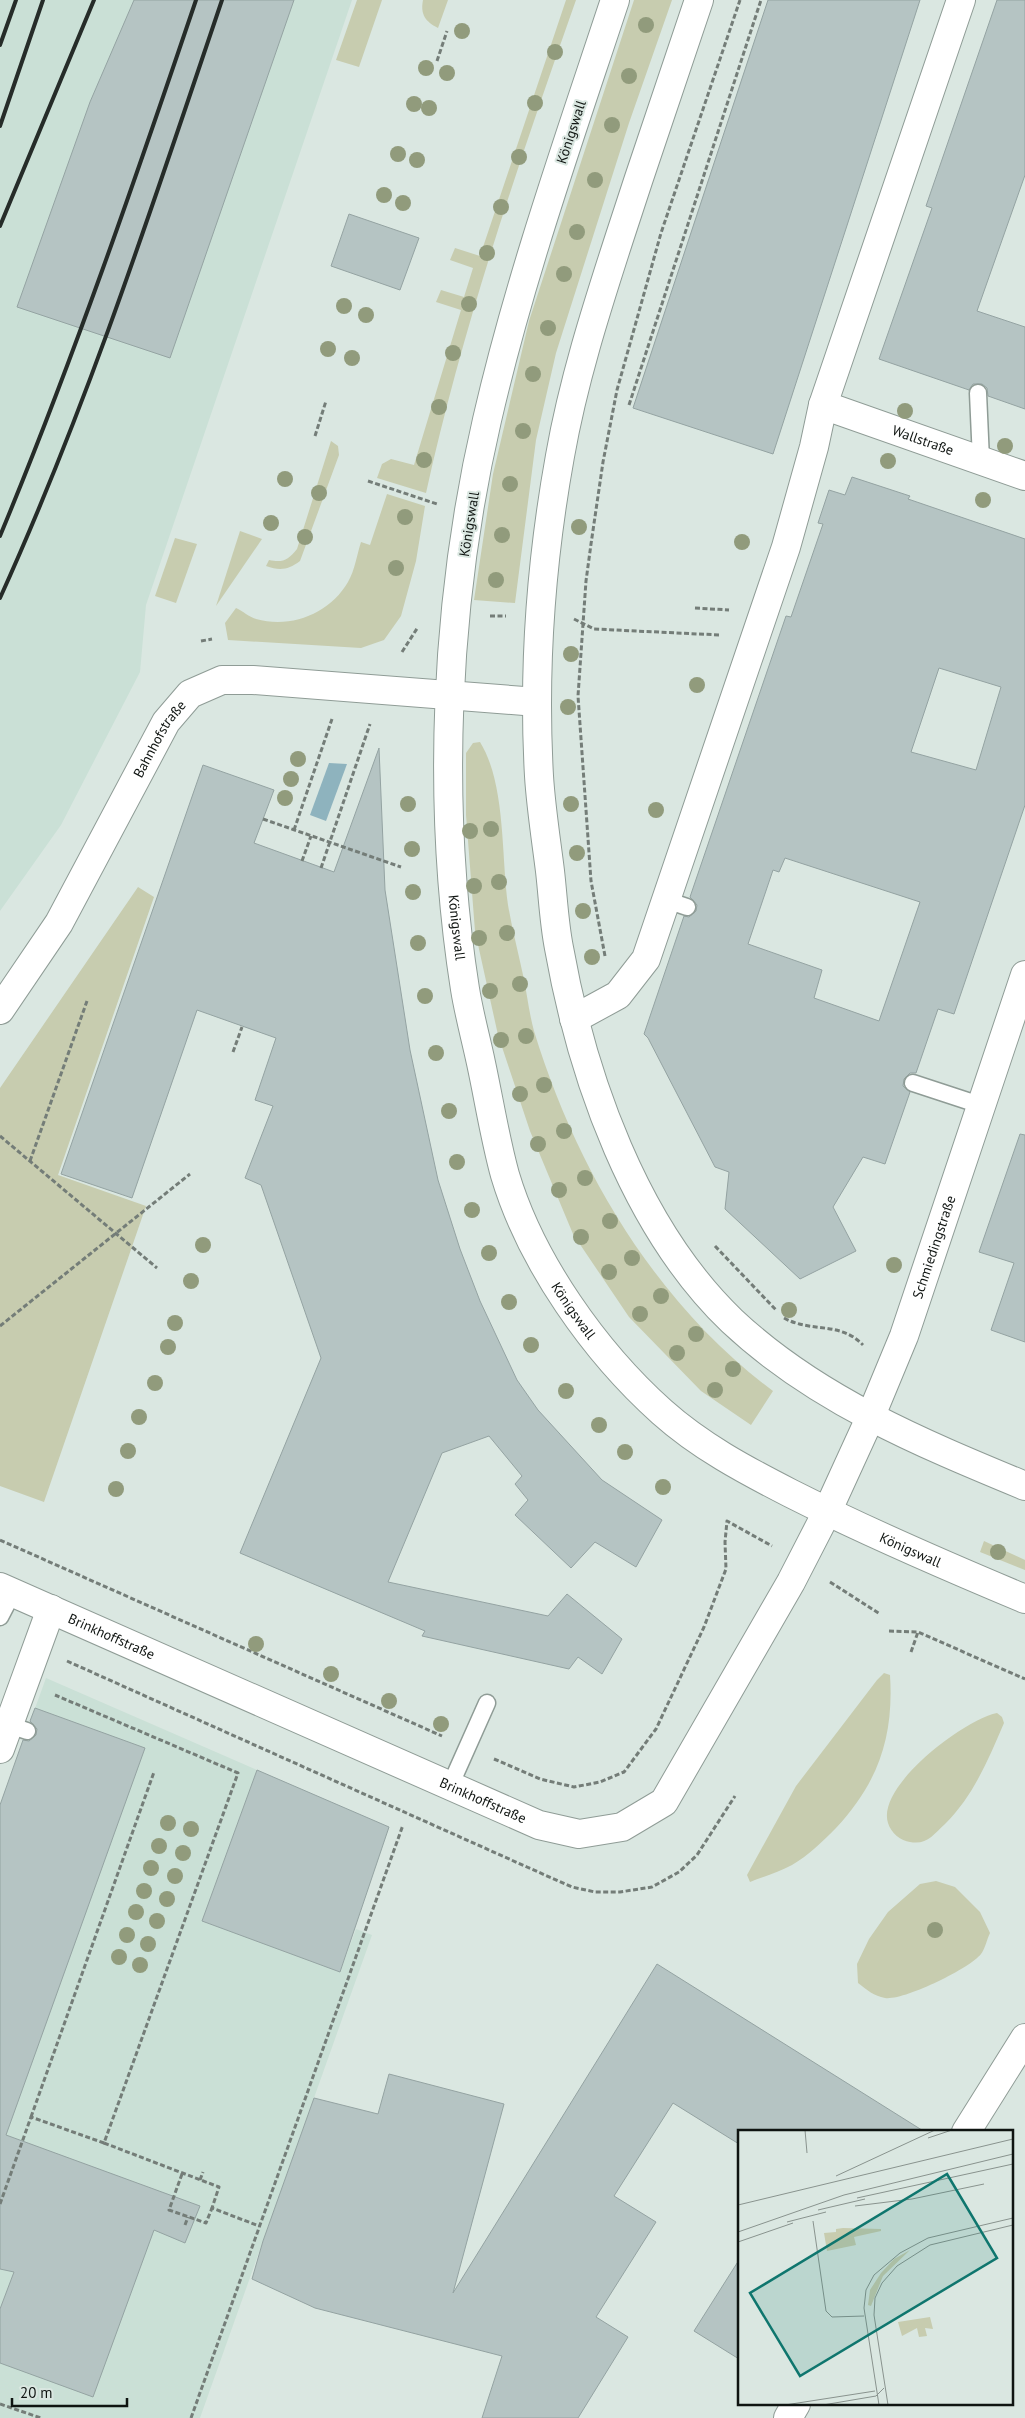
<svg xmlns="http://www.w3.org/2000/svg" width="1025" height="2418" viewBox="0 0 1025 2418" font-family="'PT Sans',sans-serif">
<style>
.built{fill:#cae0d6}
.green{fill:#c7ccaf}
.water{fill:#8eb3be}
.building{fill:#b5c4c3;stroke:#94a3a2;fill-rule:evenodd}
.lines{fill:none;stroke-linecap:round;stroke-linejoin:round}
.lane-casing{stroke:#8f9c96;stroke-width:19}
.street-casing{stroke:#8f9c96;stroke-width:30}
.secondary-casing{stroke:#8f9c96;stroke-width:30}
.primary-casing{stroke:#8f9c96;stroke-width:30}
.path{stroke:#747d78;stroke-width:3;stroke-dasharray:5 2.5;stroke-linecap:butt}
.lane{stroke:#fff;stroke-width:16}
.street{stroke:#fff;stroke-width:28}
.secondary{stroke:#fff;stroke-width:28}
.primary{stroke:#fff;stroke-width:28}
.rail{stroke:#262c29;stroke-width:4}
.tree{fill:#919b7c}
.labels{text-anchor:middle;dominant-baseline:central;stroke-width:4;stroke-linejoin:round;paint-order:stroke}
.street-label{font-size:14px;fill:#0f1411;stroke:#dae7e1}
.inset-road{fill:none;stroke:#89938e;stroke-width:1}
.view{fill:#0f766e;fill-opacity:0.15;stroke:#0f766e;stroke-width:2.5}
.inset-edge{fill:none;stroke:#0f1411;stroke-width:2.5}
</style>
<rect width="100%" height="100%" fill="#dae7e1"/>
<g class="built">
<path d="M 0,0 L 352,0 L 146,605 L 140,672 L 61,825 L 0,911 Z"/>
<path d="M 46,1678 L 257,1770 L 202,1921 L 340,1972 L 356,1929 L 372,1935 L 200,2418 L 0,2418 L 0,1805 Z"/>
</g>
<g class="green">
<path d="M 357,0 L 382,0 L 359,67 L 336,60 Z"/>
<path d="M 423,0 L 448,0 L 438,28 C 426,22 420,15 423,0 Z"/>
<path d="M 566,0 L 576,0 C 519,162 463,325 426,493 L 377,478 L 382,464 L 391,459 L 414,465 L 461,310 L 436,302 L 441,290 L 464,297 L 473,268 L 450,260 L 455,248 L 480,256 Z"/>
<path d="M 634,0 L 672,0 L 629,123 L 556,353 L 536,440 L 515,603 L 474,600 L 493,474 L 529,321 Z"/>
<path d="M 331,441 L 338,446 L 339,455 L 300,561 C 288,570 280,571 266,566 L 269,560 C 283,563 288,560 297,549 Z"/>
<path d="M 387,494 L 425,506 L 416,561 L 401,616 L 384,640 L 361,648 L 228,640 L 225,623 L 236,608 C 243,611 249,617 256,619 C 292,629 330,613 348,582 C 355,570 357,554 361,542 L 370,545 Z"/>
<path d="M 240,531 L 262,539 L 216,606 Z"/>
<path d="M 175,538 L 197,544 L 176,603 L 155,596 Z"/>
<path d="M 480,742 C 506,784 501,855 508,905 C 512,928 518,952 523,975 C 527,993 529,1013 534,1031 C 576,1169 656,1304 773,1391 L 751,1425 L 701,1391 L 629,1317 L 573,1234 L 530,1131 L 498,1035 L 475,931 L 466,815 L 466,753 L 473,743 Z"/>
<path d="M 138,887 L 154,897 L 58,1175 L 146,1206 L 44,1502 L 0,1486 L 0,1088 Z"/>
<path d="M 984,1541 L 1025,1560 L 1025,1570 L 980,1552 Z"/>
<path d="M 884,1673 L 890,1675 C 894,1737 878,1783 836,1828 C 823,1841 808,1856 792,1865 C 779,1872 763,1877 750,1882 L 747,1875 L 796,1786 L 877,1680 Z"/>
<path d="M 997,1713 L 1002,1717 L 1004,1723 C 988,1760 974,1795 945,1824 C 933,1835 927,1845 910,1842 C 901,1841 891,1833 888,1823 C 876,1786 965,1719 997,1713 Z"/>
<path d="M 936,1881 L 955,1887 L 980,1912 L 990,1933 C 987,1939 985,1949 981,1954 C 969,1969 903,2001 885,1998 C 874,1996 867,1990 858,1983 L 857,1964 L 869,1939 L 888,1912 L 920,1884 Z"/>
</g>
<path class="water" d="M 329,763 L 347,764 L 326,821 L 310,815 Z"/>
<g class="building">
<path d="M 134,0 L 294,0 L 170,358 L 17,307 L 90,102 Z"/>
<path d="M 768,0 L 920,0 L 773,454 L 633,408 Z"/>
<path d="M 997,0 L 1025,0 L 1025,175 L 977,311 L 1025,327 L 1025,409 L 988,396 L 987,388 L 982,384 L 973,384 L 969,390 L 879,359 L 932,208 L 926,206 Z"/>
<path d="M 349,214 L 419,238 L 400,290 L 331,266 Z"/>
<path d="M 852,477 L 910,496 L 908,499 L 1025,539 L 1025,805 L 954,1014 L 938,1009 L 916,1073 L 910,1073 L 904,1079 L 903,1086 L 910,1092 L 885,1164 L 863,1157 L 833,1207 L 856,1251 L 800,1279 L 725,1209 L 729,1172 L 715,1167 L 648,1038 L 644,1034 L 684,916 L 689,917 L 696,911 L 697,905 L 690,897 L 786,616 L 791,617 L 823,524 L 818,523 L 829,490 L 845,495 ZM 939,668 L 1001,687 L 976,770 L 911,752 ZM 785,858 L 920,902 L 879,1021 L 814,998 L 822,970 L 748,944 L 773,870 L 779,872 Z"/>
<path d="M 379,748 L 385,890 L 410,1050 L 438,1180 L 460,1249 L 480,1301 L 517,1380 L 538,1410 L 602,1480 L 662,1520 L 636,1567 L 595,1542 L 571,1568 L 515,1515 L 528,1500 L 515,1484 L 522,1476 L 489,1436 L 442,1453 L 388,1582 L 548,1616 L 567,1594 L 622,1639 L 602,1674 L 578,1657 L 569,1669 L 422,1636 L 425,1631 L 240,1553 L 321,1358 L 261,1185 L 245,1178 L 273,1106 L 255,1100 L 276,1038 L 197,1010 L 132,1198 L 61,1174 L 203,765 L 274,790 L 254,843 L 334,872 Z"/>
<path d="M 1020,1134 L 1025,1135 L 1025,1342 L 991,1330 L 1014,1263 L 979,1252 Z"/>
<path d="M 35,1708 L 145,1748 L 6,2135 L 200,2206 L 185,2243 L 154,2230 L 93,2397 L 0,2363 L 0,2309 L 14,2272 L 0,2269 L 0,1805 L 23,1740 L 29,1741 L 36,1735 L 37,1729 L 30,1721 Z"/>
<path d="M 257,1770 L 389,1827 L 340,1972 L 202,1921 Z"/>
<path d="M 657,1964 L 925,2132 L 739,2132 L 739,2144 L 673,2103 L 614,2196 L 656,2222 L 596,2317 L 628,2337 L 578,2418 L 482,2418 L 502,2356 L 315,2308 L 252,2279 L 263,2241 L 314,2098 L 378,2114 L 389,2074 L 504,2104 L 453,2293 Z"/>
<path d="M 739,2260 L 739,2359 L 694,2331 Z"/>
</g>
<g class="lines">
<g class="lane-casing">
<g id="lane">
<path d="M 978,393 L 981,460"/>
<path d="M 666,900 L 687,907"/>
<path d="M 913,1083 L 980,1105"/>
<path d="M 0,1617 L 13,1592"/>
<path d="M 9,1725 L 27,1731"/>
<path d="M 450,1786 L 487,1703"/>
</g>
</g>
<g class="street-casing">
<g id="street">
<path id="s1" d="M 823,405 L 1025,476"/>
<path id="s2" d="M 0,1010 L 59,923 L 166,722 L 190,694 L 222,680 L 253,680 L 537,702"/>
<path d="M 574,1019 L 618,995 L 646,959 L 786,547 L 814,447 L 823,405 L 961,0"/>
<path id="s3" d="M 827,1512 L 870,1418 L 904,1336 L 1025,975"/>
<path d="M 0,1749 L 51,1609"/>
<path d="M 966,2132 L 1025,2038"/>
<path d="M 788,2418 L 796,2404"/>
</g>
</g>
<g class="secondary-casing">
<g id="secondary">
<path id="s4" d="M 0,1587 L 539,1825 L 579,1834 L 622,1827 L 664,1802 L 791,1582 L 827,1512"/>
</g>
</g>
<g class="primary-casing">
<g id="primary">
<path id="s5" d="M 615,0 C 569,139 520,277 487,420 C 445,601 436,805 465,989 C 469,1014 476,1039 481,1063 C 489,1100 495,1139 505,1175 C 531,1262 595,1352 662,1412 C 700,1446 745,1470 790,1493 C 867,1532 946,1566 1025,1599"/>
<path d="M 699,0 C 672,79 645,159 619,239 C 596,310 573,382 560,456 C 541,561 533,670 539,776 C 541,808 546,839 550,871 C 553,897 554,923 559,948 C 582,1077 635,1228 732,1321 C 815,1399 921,1443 1025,1486"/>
</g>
</g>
<g class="path">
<path d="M 437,61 L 447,31"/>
<path d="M 629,405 L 761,0"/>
<path d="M 315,436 L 326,401"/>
<path d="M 368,481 L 437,504"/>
<path d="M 695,608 L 729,610"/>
<path d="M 490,616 L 506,616"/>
<path d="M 574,619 L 594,629 L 720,635"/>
<path d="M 201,641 L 212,639"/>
<path d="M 402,652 L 418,627"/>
<path d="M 263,819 L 401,867"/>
<path d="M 294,830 L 332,719"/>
<path d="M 302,861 L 311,836"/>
<path d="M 321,868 L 370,724"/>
<path d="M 605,956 L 591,881 L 578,696 L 586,581 L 591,544 L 603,462 L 617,390 L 661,233 L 740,0"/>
<path d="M 233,1052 L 242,1027"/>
<path d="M 0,1136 L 157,1268"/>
<path d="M 30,1161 L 87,1001"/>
<path d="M 715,1246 L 776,1310"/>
<path d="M 784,1318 C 811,1333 840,1321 863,1345"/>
<path d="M 0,1326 L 190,1174"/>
<path d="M 0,1540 L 442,1736"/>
<path d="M 830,1582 L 880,1614"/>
<path d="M 889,1631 L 918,1632 L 1025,1679"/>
<path d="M 911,1652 L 918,1632"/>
<path d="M 67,1661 L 527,1867 L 572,1887 L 595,1892 L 620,1892 L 652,1887 L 679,1872 L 697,1855 L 735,1796"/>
<path d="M 494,1759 L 540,1779 L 574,1787 L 600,1782 L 624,1772 L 656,1729 L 704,1627 L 726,1569 L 725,1542 L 727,1521 L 772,1546"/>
<path d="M 31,2117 L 154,1772"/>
<path d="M 104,2143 L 219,2187 L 212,2208 L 259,2226"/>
<path d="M 182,2174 L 169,2210 L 206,2223 L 212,2208"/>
<path d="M 200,2180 L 203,2172"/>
<path d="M 0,2204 L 31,2117 L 104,2143 L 238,1773 L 55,1695"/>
<path d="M 185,2225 L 188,2217"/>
<path d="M 0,2404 L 41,2418"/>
<path d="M 191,2418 L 403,1825"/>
</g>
<use href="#lane" class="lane"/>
<use href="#street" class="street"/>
<use href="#secondary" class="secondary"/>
<use href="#primary" class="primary"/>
<g class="rail">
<path d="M 0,45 L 16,0"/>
<path d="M 0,126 L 43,0"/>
<path d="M 0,226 L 94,0"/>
<path d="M 0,536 C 73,360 135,180 196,0"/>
<path d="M 0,598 C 88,404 154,201 222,0"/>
</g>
</g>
<g class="tree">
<circle cx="646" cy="25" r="8"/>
<circle cx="462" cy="31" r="8"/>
<circle cx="555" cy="52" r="8"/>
<circle cx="426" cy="68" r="8"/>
<circle cx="447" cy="73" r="8"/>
<circle cx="629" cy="76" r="8"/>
<circle cx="535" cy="103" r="8"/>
<circle cx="414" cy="104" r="8"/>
<circle cx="429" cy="108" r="8"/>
<circle cx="612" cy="125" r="8"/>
<circle cx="398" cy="154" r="8"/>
<circle cx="519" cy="157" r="8"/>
<circle cx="417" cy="160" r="8"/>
<circle cx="595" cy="180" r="8"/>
<circle cx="384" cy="195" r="8"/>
<circle cx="403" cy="203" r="8"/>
<circle cx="501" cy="207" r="8"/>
<circle cx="577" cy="232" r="8"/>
<circle cx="487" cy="253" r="8"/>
<circle cx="564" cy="274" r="8"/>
<circle cx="469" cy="304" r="8"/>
<circle cx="344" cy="306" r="8"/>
<circle cx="366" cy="315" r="8"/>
<circle cx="548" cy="328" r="8"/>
<circle cx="328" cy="349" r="8"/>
<circle cx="453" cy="353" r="8"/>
<circle cx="352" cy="358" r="8"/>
<circle cx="533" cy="374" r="8"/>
<circle cx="439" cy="407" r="8"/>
<circle cx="905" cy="411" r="8"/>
<circle cx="523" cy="431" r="8"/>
<circle cx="1005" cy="446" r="8"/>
<circle cx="424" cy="460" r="8"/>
<circle cx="888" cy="461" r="8"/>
<circle cx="285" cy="479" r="8"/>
<circle cx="510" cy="484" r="8"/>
<circle cx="319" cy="493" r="8"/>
<circle cx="983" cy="500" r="8"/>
<circle cx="405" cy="517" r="8"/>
<circle cx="271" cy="523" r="8"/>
<circle cx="579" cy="527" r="8"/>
<circle cx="502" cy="535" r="8"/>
<circle cx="305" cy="537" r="8"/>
<circle cx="742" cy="542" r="8"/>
<circle cx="396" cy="568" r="8"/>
<circle cx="496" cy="580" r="8"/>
<circle cx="571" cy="654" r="8"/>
<circle cx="697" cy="685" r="8"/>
<circle cx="568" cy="707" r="8"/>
<circle cx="298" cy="759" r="8"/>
<circle cx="291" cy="779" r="8"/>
<circle cx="285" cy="798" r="8"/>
<circle cx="408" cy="804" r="8"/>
<circle cx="571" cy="804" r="8"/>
<circle cx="656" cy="810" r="8"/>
<circle cx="491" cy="829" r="8"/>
<circle cx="470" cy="831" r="8"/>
<circle cx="412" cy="849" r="8"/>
<circle cx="577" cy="853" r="8"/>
<circle cx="499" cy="882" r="8"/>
<circle cx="474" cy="886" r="8"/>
<circle cx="413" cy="892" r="8"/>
<circle cx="583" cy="911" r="8"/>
<circle cx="507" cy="933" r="8"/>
<circle cx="479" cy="938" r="8"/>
<circle cx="418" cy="943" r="8"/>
<circle cx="592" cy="957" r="8"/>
<circle cx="520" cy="984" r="8"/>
<circle cx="490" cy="991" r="8"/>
<circle cx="425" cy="996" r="8"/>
<circle cx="526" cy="1036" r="8"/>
<circle cx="501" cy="1040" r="8"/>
<circle cx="436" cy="1053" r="8"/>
<circle cx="544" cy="1085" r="8"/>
<circle cx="520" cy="1094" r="8"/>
<circle cx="449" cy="1111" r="8"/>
<circle cx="564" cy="1131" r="8"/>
<circle cx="538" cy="1144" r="8"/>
<circle cx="457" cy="1162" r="8"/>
<circle cx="585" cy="1178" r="8"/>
<circle cx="559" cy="1190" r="8"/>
<circle cx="472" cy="1210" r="8"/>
<circle cx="610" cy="1221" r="8"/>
<circle cx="581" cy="1237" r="8"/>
<circle cx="203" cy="1245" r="8"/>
<circle cx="489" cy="1253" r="8"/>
<circle cx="632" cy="1258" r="8"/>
<circle cx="894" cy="1265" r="8"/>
<circle cx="609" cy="1272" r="8"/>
<circle cx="191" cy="1281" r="8"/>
<circle cx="661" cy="1296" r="8"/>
<circle cx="509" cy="1302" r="8"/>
<circle cx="789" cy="1310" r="8"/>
<circle cx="640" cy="1314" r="8"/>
<circle cx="175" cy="1323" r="8"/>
<circle cx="696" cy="1334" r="8"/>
<circle cx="531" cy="1345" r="8"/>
<circle cx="168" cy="1347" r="8"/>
<circle cx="677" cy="1353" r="8"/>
<circle cx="733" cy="1369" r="8"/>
<circle cx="155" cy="1383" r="8"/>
<circle cx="715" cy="1390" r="8"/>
<circle cx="566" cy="1391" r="8"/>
<circle cx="139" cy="1417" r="8"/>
<circle cx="599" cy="1425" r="8"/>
<circle cx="128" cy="1451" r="8"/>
<circle cx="625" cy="1452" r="8"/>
<circle cx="663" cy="1487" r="8"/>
<circle cx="116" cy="1489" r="8"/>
<circle cx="998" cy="1552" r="8"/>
<circle cx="256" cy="1644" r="8"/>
<circle cx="331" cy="1674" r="8"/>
<circle cx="389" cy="1701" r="8"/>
<circle cx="441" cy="1724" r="8"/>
<circle cx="168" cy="1823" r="8"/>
<circle cx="191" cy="1829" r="8"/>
<circle cx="159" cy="1846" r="8"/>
<circle cx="183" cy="1853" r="8"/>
<circle cx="151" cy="1868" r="8"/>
<circle cx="175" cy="1876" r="8"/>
<circle cx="144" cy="1891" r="8"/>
<circle cx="167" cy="1899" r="8"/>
<circle cx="136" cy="1912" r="8"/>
<circle cx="157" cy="1921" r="8"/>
<circle cx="935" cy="1930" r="8"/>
<circle cx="127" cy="1935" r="8"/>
<circle cx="148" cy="1944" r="8"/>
<circle cx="119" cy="1957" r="8"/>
<circle cx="140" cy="1965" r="8"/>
</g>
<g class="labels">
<g class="street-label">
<text transform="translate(571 132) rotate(-72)">Königswall</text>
<text stroke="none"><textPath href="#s1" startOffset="106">Wallstraße</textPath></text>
<text transform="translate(469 524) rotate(-81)">Königswall</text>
<text stroke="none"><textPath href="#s2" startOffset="315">Bahnhofstraße</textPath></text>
<text stroke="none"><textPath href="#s5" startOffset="950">Königswall</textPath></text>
<text stroke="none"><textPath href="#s3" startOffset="286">Schmiedingstraße</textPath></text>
<text stroke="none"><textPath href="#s5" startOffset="1355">Königswall</textPath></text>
<text stroke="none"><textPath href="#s5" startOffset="1775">Königswall</textPath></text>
<text stroke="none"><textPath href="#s4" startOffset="122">Brinkhoffstraße</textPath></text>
<text stroke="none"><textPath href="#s4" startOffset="528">Brinkhoffstraße</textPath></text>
</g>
</g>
<g transform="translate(738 2130)">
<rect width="275" height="275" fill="#dae7e1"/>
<path d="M 105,98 L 143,99 L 143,101 L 116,107 L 118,115 L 89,121 L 86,103 L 98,102 L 98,99 ZM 172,120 L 145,146 L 133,176 L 130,175 L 132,160 L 143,143 L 156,129 ZM 192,187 L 195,199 L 187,198 L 189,206 L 181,207 L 179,198 L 164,206 L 160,192 Z" fill="#c7ccaf"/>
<path class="inset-road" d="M 67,0 L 69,23M 190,8 L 214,0M 98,46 L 197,0M 119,68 L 275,34M 0,75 L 275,9M 117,76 L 174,69 L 246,54M 80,80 L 127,69M 75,91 L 88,181 L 94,187 L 126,186M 49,92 L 88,82M 0,102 L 106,65 L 275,24M 0,112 L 55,93M 47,275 L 137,261M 85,275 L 138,266 L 146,258M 141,275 L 126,178 L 128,160 L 136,145 L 162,123 L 190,108 L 275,88M 150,275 L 136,185 L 137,168 L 144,153 L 159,136 L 192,115 L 275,95"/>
<path class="view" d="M 209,44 L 259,128 L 62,246 L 12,163 Z"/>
<rect width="275" height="275" class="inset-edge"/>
</g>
<path d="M12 2398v8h115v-8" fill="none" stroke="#0f1411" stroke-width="2.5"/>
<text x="20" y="2398" font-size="15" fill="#0f1411" stroke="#dae7e1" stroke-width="4" paint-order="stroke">20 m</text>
</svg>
